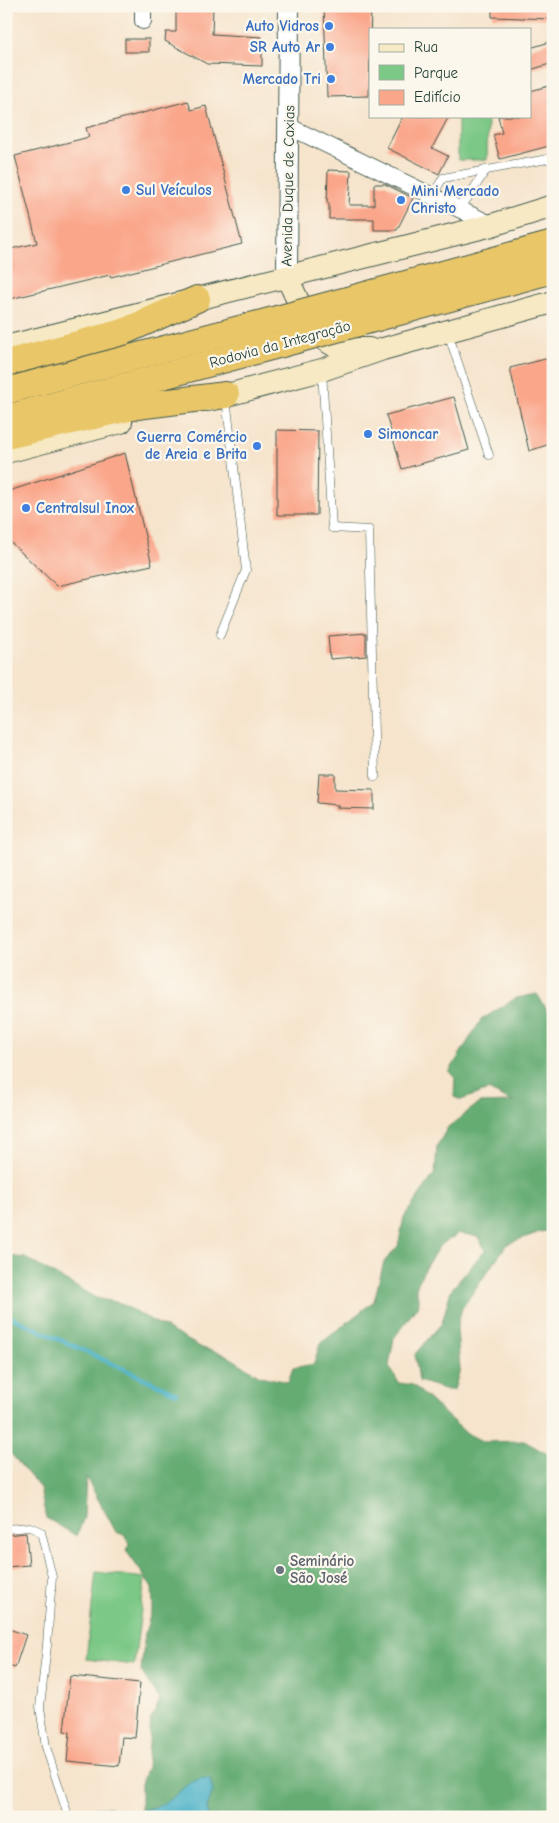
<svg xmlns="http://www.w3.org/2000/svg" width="559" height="1823" viewBox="0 0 559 1823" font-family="'Comic Neue',sans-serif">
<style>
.green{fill:#7cc886;stroke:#4e825d}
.forest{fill:#65ac73;stroke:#427454}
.water{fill:#48b1c7;stroke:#34777e}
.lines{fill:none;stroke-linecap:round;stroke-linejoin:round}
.stream{stroke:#48b1c7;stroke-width:4.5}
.building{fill:#faa68a}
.service-casing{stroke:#3f564b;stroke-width:9}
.minor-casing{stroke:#3f564b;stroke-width:18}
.tertiary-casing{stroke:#3f564b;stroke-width:22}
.secondary-casing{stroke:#3f564b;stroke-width:24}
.trunk-casing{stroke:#3f564b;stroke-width:28}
.service{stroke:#fff;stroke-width:8}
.minor{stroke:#fff;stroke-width:16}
.tertiary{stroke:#fff;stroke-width:20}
.secondary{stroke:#f6e9c3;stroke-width:22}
.trunk{stroke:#e9c769;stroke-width:26}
.trunk-bridge-casing{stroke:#3f564b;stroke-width:28;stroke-linecap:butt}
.trunk-bridge{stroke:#e9c769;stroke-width:26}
.shop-dot{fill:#3f7fe0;stroke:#fbf7ec;stroke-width:2}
.worship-dot{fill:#6b7280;stroke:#fbf7ec;stroke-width:2}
.labels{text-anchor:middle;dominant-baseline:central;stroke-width:4.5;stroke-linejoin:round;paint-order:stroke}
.shop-label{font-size:15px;font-weight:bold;fill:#366cbe;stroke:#fbf7ec;text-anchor:end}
.street-label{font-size:15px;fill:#1f3d34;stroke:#fbf7ec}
.worship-label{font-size:15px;font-weight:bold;fill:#5b616d;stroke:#fbf7ec;text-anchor:start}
</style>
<rect width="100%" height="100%" fill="#fbf7ec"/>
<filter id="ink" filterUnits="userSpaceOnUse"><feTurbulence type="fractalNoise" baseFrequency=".02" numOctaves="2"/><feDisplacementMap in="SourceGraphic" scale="10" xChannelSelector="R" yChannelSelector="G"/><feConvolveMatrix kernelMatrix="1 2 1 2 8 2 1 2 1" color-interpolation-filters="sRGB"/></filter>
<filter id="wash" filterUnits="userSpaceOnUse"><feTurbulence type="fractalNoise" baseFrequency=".0096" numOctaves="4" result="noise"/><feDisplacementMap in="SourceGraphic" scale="20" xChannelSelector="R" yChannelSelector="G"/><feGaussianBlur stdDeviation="1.12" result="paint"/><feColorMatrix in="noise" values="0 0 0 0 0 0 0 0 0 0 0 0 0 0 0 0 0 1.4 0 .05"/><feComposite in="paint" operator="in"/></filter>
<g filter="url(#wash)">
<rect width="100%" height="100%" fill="#f6e4cc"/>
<g class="green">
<path d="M 458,116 L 488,116 L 487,160 L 458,160 Z"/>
<path d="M 96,1572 L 145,1578 L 134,1665 L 86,1659 Z"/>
</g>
<path class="forest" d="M 537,994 L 553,1019 L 553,1230 L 540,1232 L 507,1244 L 462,1308 L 457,1328 L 460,1369 L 454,1390 L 447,1390 L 419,1381 L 415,1354 L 442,1323 L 451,1290 L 485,1250 L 478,1237 L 460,1233 L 440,1245 L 425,1268 L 416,1287 L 419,1304 L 394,1338 L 389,1366 L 399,1383 L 413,1385 L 466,1433 L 484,1442 L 524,1441 L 553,1457 L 553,1817 L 208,1817 L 207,1807 L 213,1792 L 210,1778 C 192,1779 185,1789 171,1799 C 162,1805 153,1807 141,1810 L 141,1784 L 147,1767 L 151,1719 L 160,1700 L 141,1671 L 145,1633 L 153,1606 L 152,1587 L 127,1552 L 129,1543 L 124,1535 L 116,1532 L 86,1477 L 84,1517 L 77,1536 L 46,1518 L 40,1488 L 6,1448 L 6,1256 L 25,1258 L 96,1298 L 120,1303 L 202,1348 L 226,1355 L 260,1376 L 288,1382 L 293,1368 L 314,1364 L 320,1344 L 374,1301 L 384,1262 L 398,1246 L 404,1217 L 435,1173 L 437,1146 L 448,1127 L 479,1103 L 513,1102 L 488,1090 L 461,1100 L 454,1097 L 455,1077 L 449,1072 L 481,1020 L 516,998 Z"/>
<g class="water">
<path d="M 201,1778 L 210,1778 L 213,1792 L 207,1807 L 208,1817 L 143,1817 L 141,1810 L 157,1807 L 172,1798 L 188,1784 Z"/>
<path d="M 111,1807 L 125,1817 L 82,1817 L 84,1809 Z"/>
</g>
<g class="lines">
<path class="stream" d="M 6,1315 L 176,1393"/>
</g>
<g id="blocks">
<g class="building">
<path d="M 176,6 L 213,7 L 212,34 L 262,37 L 262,66 L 207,64 L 165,41 L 166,32 L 176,32 Z"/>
<path d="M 324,6 L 371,6 L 369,96 L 327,97 Z"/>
<path d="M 492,6 L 553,6 L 553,19 L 492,17 Z"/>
<rect x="125" y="39" width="24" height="13"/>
<path d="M 553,41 L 553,63 L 530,70 L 530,48 Z"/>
<path d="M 553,85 L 553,104 L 549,105 L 553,121 L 553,145 L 500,159 L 493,135 L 502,133 L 498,116 L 530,116 L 530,91 Z"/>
<path d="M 188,101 L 191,110 L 206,106 L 242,244 L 111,277 L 110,275 L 6,300 L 6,250 L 37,243 L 15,156 L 89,137 L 86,128 Z"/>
<path d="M 403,116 L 449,116 L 432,148 L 448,156 L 439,174 L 387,148 Z"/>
<path d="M 328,170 L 351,171 L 349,205 L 374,205 L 374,184 L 385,184 L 413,198 L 397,230 L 374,230 L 374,219 L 329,219 L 329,203 L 327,203 Z"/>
<path d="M 553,357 L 553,443 L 529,451 L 510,368 Z"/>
<path d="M 454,397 L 469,450 L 402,469 L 386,415 Z"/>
<path d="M 277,430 L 318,431 L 317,515 L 277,515 Z"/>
<path d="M 125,453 L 152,565 L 57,586 L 6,538 L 6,492 Z"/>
<path d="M 366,633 L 366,656 L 330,659 L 328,636 Z"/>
<path d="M 319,774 L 335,774 L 335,789 L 374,790 L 374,809 L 337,808 L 338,805 L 317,803 Z"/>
<path d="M 26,1533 L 29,1565 L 6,1567 L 6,1535 Z"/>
<path d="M 6,1628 L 26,1635 L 15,1668 L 6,1665 Z"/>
<path d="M 70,1676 L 140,1683 L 135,1738 L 122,1737 L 119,1766 L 67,1761 L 70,1732 L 64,1731 Z"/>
</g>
</g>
</g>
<g filter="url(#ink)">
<use href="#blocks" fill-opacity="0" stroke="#3f564b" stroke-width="1"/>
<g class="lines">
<g class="service-casing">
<g id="service">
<path d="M 432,196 L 443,178 L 553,158"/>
<path d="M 455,207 L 467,199 L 486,170"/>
<path d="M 448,333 L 489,455"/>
<path d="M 322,372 L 332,528 L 369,530 L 375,777"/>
<path d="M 220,635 L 246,570 L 226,398"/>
<path d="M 6,1529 L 30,1527 L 41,1532 L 52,1577 L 47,1645 L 40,1707 L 46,1747 L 66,1809 L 67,1817"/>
</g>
</g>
<g class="minor-casing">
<g id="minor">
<path d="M 143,21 L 143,6"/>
<path d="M 288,126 L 492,225"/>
</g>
</g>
<g class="tertiary-casing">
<path id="tertiary" d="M 287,277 L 289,6"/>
</g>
<g class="secondary-casing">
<g id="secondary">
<path d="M 287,277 L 309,325 L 325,340 L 340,349 L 369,349"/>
<path d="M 6,347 L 492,225 L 553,206"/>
<path d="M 208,400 L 322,370 L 383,349 L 553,302"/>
<path d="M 6,452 L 121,422"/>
</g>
</g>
<g class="trunk-casing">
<g id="trunk">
<path d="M 6,363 L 123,332 L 197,299"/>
<path d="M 6,391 L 277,319"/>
<path d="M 6,418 L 282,344"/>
<path d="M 6,436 L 137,406 L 226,395"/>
</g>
</g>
<use href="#service" class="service"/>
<use href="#minor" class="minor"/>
<use href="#tertiary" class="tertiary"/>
<use href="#secondary" class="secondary"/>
<use href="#trunk" class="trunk"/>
<g class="trunk-bridge-casing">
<g id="trunk-bridge">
<path d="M 277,319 L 553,244"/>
<path d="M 282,344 L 553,270"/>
</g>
</g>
<use href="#trunk-bridge" class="trunk-bridge"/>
</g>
</g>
<g class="shop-dot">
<circle cx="329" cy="26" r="5"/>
<circle cx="330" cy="47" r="5"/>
<circle cx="331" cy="79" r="5"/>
<circle cx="126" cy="190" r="5"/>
<circle cx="401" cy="200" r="5"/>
<circle cx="368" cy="434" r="5"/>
<circle cx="257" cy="446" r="5"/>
<circle cx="26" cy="508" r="5"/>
</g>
<circle class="worship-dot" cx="280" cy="1570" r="5"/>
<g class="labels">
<g class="shop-label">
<text x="319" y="26">Auto Vidros</text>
<text x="320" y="47">SR Auto Ar</text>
<text x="321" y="79">Mercado Tri</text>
<text x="136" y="190" text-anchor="start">Sul Veículos</text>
<text x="411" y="191" text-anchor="start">Mini Mercado<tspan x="411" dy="17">Christo</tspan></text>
<text x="378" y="434" text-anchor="start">Simoncar</text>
<text x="247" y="437">Guerra Comércio<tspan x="247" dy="17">de Areia e Brita</tspan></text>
<text x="36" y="508" text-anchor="start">Centralsul Inox</text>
</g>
<g class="street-label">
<text transform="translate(288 186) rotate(-89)">Avenida Duque de Caxias</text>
<text transform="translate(280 344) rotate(-15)">Rodovia da Integração</text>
</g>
<g class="worship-label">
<text x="290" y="1561">Seminário<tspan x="290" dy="17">São José</tspan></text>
</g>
</g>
<rect width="559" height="1823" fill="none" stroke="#fbf7ec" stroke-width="25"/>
<rect x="369" y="28" width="162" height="90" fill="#fbf7ec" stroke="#a3ada2"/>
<rect x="379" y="44" width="25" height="8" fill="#f6e9c3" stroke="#a3ada2"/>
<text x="414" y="52" font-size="15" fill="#1f3d34">Rua</text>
<rect x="379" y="65" width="25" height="15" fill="#7cc886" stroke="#a3ada2"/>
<text x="414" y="78" font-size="15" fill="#1f3d34">Parque</text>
<rect x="379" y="90" width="25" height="15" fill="#faa68a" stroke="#a3ada2"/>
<text x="414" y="102" font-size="15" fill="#1f3d34">Edifício</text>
</svg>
